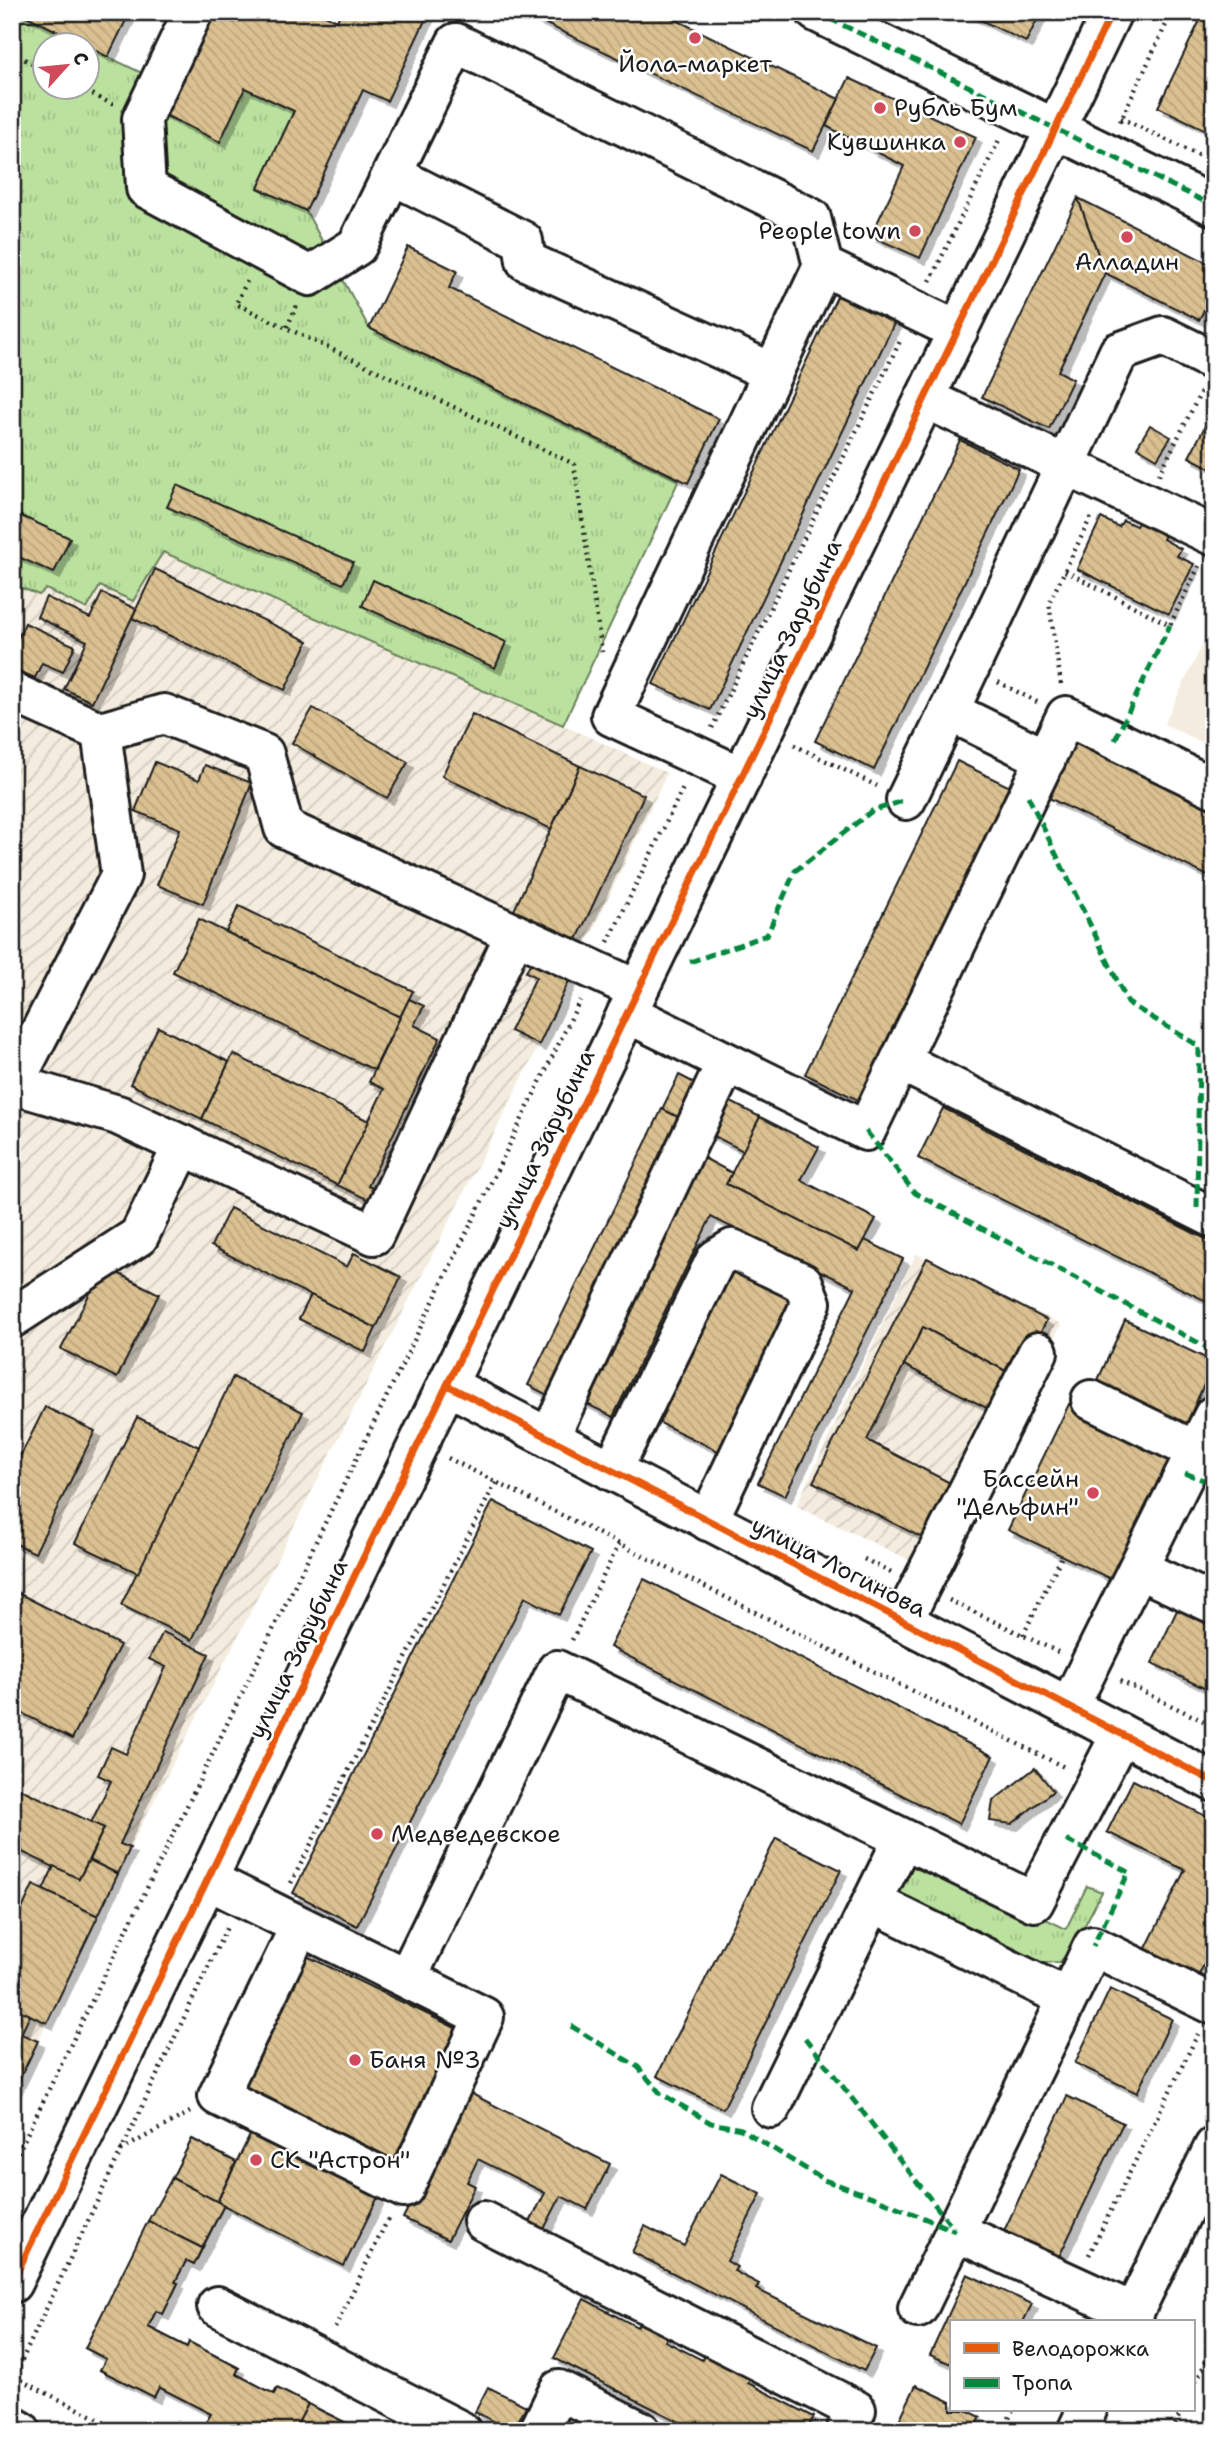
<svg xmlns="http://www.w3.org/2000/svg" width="1226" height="2443" viewBox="0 0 1226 2443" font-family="'Shantell Sans',sans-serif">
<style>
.built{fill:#f4ecde}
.industrial{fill:url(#industrial-furrows)}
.grass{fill:url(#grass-tufts);stroke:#6b7f5d;stroke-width:2}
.building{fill:url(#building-back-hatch);stroke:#1c1c1c;stroke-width:2;filter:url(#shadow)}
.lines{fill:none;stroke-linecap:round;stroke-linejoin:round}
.minor-casing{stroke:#1c1c1c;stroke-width:44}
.major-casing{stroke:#1c1c1c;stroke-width:44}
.path{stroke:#1c1c1c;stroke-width:4.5;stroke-dasharray:2 5;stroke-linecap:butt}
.minor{stroke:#fff;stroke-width:38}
.major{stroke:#fff;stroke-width:38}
.quiet{stroke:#00873e;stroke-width:5;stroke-dasharray:10 5;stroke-linecap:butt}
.cycleway-casing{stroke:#fff;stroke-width:11}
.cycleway{stroke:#e8590c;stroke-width:7}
.poi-dot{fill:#d1495b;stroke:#fff;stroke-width:2.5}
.labels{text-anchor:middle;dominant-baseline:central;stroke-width:5;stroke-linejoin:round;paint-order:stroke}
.poi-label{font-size:24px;fill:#1c1c1c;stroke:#fff;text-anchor:start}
.street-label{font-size:24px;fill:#1c1c1c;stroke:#fff}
</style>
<defs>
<pattern id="industrial-furrows" width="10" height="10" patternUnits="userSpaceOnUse" patternTransform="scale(1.75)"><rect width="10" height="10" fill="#f4ecde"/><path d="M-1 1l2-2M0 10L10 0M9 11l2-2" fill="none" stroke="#d1cabe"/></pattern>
<pattern id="grass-tufts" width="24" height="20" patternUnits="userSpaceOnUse" patternTransform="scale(1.75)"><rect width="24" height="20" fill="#bae29e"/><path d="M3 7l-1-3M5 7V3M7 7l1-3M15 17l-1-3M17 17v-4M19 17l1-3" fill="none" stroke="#9fc188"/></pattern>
<pattern id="building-back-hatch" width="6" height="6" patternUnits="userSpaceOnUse" patternTransform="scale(1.75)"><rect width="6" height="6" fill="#dbc191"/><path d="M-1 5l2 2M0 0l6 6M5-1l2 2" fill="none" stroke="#bba57c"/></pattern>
<filter id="shadow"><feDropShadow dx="6" dy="6" stdDeviation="0" flood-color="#0004"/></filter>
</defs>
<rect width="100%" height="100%" fill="#fff"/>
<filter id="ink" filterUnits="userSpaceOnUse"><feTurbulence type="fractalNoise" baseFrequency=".0143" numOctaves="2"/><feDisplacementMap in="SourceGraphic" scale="14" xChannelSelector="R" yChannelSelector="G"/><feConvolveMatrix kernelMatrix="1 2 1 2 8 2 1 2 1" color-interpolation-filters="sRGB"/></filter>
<g filter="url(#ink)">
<path class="built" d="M 1214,621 L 1214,748 L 1164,724 Z"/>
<g class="industrial">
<path d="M 162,552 L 563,725 L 667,773 L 539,1045 L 130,1848 L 12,2095 L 12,584 L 39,595 L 45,589 L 87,609 L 100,586 Z"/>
<path d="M 916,1254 L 1061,1324 L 941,1575 L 796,1506 Z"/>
</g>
<g class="grass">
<path d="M 12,12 L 19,12 L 85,45 L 46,46 L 46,88 L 88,88 L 88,47 L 173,88 L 161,114 L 219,141 L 245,88 L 294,111 L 258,188 L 306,211 L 369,328 L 679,480 L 563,725 L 163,552 L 133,601 L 100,586 L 87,609 L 46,589 L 39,595 L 12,584 Z"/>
<path d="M 913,1854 L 1066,1929 L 1087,1886 L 1102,1892 L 1074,1946 L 1060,1962 L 1038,1963 L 905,1907 L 894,1889 Z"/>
</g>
<g class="building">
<path d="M 19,12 L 130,12 L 108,57 Z"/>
<path d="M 208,12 L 213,12 L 234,22 L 239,12 L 319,12 L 337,21 L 341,12 L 429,12 L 387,101 L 363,90 L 306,211 L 258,188 L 294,111 L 245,88 L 220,142 L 161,113 Z"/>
<path d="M 521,12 L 660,12 L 839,99 L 813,151 Z"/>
<path d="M 964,12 L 1041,12 L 1026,42 Z"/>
<path d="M 1204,12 L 1214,12 L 1214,134 L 1158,107 Z"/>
<path d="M 849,78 L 976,137 L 920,258 L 871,236 L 904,166 L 826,126 Z"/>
<path d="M 1078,198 L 1105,273 L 1058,371 L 1073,379 L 1049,429 L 982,397 Z"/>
<path d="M 1078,198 L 1214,266 L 1214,290 L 1199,320 L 1105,273 Z"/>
<path d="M 408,247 L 457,271 L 449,288 L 719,419 L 688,483 L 369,328 Z"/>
<path d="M 842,286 L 899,313 L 710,710 L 653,684 Z"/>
<path d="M 1214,409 L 1214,470 L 1189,457 Z"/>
<path d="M 1150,425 L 1171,437 L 1157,459 L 1137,447 Z"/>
<path d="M 960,440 L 1019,469 L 874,770 L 815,741 Z"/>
<path d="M 177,485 L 353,562 L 343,584 L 167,507 Z"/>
<path d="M 12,512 L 70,538 L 54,573 L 12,554 Z"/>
<path d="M 1101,518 L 1119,527 L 1123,520 L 1136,526 L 1140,521 L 1166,533 L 1163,539 L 1181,549 L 1177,556 L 1194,564 L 1169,614 L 1077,569 Z"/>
<path d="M 155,569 L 308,641 L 285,690 L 132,618 Z"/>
<path d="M 373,580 L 506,642 L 495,668 L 362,606 Z"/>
<path d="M 102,593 L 136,609 L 92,702 L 64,689 L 87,641 L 37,617 L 46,597 L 90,618 Z"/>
<path d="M 25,623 L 75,646 L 63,672 L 42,663 L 35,678 L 12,668 L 12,651 Z"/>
<path d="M 313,708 L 408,762 L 387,798 L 292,743 Z"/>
<path d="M 472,714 L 580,766 L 551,829 L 442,776 Z"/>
<path d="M 1077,741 L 1214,808 L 1214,879 L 1049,798 Z"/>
<path d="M 957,761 L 1014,789 L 862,1102 L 805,1074 Z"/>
<path d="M 155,762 L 199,780 L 205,765 L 252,783 L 203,904 L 157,885 L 180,829 L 135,811 Z"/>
<path d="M 580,766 L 644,795 L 573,948 L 510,919 Z"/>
<path d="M 239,906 L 413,991 L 400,1017 L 226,932 Z"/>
<path d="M 199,919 L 400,1017 L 374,1070 L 173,972 Z"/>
<path d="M 544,935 L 582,953 L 539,1045 L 510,1031 L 536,977 L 526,972 Z"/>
<path d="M 409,999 L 424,1006 L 414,1025 L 440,1038 L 368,1186 L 374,1189 L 369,1200 L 337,1185 L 384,1089 L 369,1082 Z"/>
<path d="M 158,1027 L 229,1062 L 202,1119 L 130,1084 Z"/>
<path d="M 233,1054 L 369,1121 L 337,1185 L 202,1119 Z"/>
<path d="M 679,1075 L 760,1117 L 743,1151 L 662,1109 Z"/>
<path d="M 943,1108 L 1214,1243 L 1214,1305 L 918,1158 Z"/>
<path d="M 662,1109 L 688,1122 L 555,1399 L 528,1385 Z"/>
<path d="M 760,1117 L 819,1147 L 801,1180 L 876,1219 L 859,1251 L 726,1184 Z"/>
<path d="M 704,1158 L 732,1173 L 726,1184 L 859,1251 L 865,1240 L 903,1259 L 785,1496 L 758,1483 L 855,1288 L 711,1217 L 613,1417 L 583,1402 Z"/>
<path d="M 230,1208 L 347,1267 L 354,1253 L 401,1277 L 376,1328 L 211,1246 Z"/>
<path d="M 927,1258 L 1047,1320 L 1017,1377 L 923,1327 L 904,1365 L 867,1440 L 960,1488 L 932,1543 L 813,1482 Z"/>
<path d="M 104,1266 L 159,1294 L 117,1378 L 61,1349 Z"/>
<path d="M 732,1268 L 793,1297 L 720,1452 L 658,1422 Z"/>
<path d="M 311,1295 L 376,1328 L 365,1352 L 299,1319 Z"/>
<path d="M 1125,1320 L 1214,1362 L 1186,1425 L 1097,1382 Z"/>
<path d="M 923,1327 L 1017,1377 L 998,1414 L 904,1365 Z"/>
<path d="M 233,1377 L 303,1412 L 192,1640 L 121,1605 Z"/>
<path d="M 1069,1404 L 1178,1456 L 1117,1582 L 1008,1530 Z"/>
<path d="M 45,1407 L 95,1431 L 35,1553 L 12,1542 L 12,1473 Z"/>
<path d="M 137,1417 L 199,1447 L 138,1573 L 75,1543 Z"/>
<path d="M 493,1501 L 591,1552 L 559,1615 L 525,1597 L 357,1926 L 293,1893 Z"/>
<path d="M 644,1579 L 993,1756 L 959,1824 L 610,1647 Z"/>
<path d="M 12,1590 L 120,1645 L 72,1739 L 12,1708 Z"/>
<path d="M 1178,1608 L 1214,1626 L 1214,1693 L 1152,1663 Z"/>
<path d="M 163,1632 L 209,1654 L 120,1844 L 130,1848 L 118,1874 L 89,1860 L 104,1828 L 91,1823 L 111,1781 L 98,1775 L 111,1747 L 126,1754 L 166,1667 L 149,1659 Z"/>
<path d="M 1035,1768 L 1053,1791 L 1012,1824 L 990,1821 L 993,1801 Z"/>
<path d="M 1133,1780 L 1214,1820 L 1214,1944 L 1196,1981 L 1143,1954 L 1185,1870 L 1107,1832 Z"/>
<path d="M 12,1785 L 104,1828 L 79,1879 L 16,1849 L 12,1857 Z"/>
<path d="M 776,1838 L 841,1870 L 723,2109 L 657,2076 Z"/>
<path d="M 89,1860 L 118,1874 L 98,1916 L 43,1890 L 54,1866 L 79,1879 Z"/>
<path d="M 33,1885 L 98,1916 L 47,2023 L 12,2007 L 12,1931 Z"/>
<path d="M 307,1956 L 466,2033 L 403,2164 L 244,2087 Z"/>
<path d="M 1110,1989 L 1172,2019 L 1137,2093 L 1075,2063 Z"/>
<path d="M 12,2007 L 30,2015 L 21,2034 L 38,2041 L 12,2095 Z"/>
<path d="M 468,2092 L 610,2164 L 587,2209 L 561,2196 L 544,2229 L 530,2222 L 545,2193 L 478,2159 L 467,2182 L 475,2186 L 448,2240 L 403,2218 Z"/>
<path d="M 1067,2096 L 1123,2123 L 1058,2259 L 1003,2233 Z"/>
<path d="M 254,2127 L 381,2191 L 344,2266 L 217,2202 Z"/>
<path d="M 192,2139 L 236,2162 L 217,2202 L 224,2205 L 194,2265 L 186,2261 L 175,2282 L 178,2283 L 163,2314 L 156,2311 L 148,2327 L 187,2347 L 189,2342 L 239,2368 L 236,2374 L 274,2394 L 277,2388 L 362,2431 L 224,2431 L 206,2422 L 211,2414 L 159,2387 L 154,2397 L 100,2370 L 106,2359 L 85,2348 Z"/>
<path d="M 192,2139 L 236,2162 L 217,2202 L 172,2178 Z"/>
<path d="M 721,2174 L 761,2194 L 727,2261 L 737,2267 L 734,2271 L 759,2284 L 756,2289 L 876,2348 L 864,2371 L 632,2252 L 645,2226 L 684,2246 Z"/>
<path d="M 172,2178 L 224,2205 L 202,2248 L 148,2221 Z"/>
<path d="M 148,2221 L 202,2248 L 194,2265 L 186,2261 L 175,2282 L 178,2283 L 163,2314 L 156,2311 L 148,2327 L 187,2347 L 189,2342 L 239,2368 L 236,2374 L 274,2394 L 277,2388 L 308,2404 L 294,2431 L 224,2431 L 206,2422 L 211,2414 L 159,2387 L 154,2397 L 100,2370 L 106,2359 L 85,2348 Z"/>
<path d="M 967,2274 L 1032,2304 L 1023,2322 L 951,2322 L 951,2364 L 930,2355 Z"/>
<path d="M 584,2299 L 637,2327 L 644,2313 L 673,2327 L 665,2341 L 702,2360 L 709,2345 L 755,2368 L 748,2383 L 814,2417 L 806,2431 L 697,2431 L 554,2358 Z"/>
<path d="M 916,2385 L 951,2402 L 951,2410 L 966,2410 L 981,2417 L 974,2431 L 894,2431 Z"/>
<path d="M 488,2387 L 526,2406 L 513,2431 L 475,2412 Z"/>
<path d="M 308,2404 L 362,2431 L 294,2431 Z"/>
</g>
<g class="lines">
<g class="minor-casing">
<g id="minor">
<path d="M 193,12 L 142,119 L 146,188 L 310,276 L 357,246 L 456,43 L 811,218 L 823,266 L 958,331"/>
<path d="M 816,12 L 1214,206"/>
<path d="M 393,175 L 523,241 L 526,261 L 771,372"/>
<path d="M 925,398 L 1214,536"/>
<path d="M 12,692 L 101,732 L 164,714 L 264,754 L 284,828 L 638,990"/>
<path d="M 1046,759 L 949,711 L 1119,352 L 1163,336 L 1214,361"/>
<path d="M 742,777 L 611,716 L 823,266"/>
<path d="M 906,800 L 949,711"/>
<path d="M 627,1013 L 866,1131 L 1066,716 L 1214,788"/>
<path d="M 900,1061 L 1214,1218"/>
<path d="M 12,1084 L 118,1115 L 374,1235 L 515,934"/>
<path d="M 13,1085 L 121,875 L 101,732"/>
<path d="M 12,1318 L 139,1236 L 183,1145"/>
<path d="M 447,1385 L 1214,1782"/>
<path d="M 1091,1400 L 1196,1451"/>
<path d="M 549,1438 L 726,1063"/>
<path d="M 612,1471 L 716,1259 L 732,1249 L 803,1283 L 811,1303 L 708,1521"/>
<path d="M 1138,1569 L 1214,1604"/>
<path d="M 903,1621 L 1038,1352"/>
<path d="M 1069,1707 L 1214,1415"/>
<path d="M 208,1880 L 484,2017 L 404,2188 L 218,2096 L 300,1926"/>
<path d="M 872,1902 L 1067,1998"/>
<path d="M 407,1978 L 557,1670 L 1034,1902 L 1121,1734"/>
<path d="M 771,2108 L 903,1839"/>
<path d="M 483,2221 L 856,2410 L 846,2431"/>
<path d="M 955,2231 L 1134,2313"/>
<path d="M 12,2283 L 1112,12"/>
<path d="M 217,2306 L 461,2431"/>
<path d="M 918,2308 L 1093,1946 L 1214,2005"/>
<path d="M 12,2426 L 21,2431"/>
<path d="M 539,2431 L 559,2390 L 641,2431"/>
</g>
</g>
<g class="major-casing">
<g id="major">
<path d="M 1129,2322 L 1214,2147"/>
<path d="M 1077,2431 L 1087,2410"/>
</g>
</g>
<g class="path">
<path d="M 12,53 L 46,70"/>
<path d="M 80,88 L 114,105"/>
<path d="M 1121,118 L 1214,163"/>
<path d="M 1120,122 L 1172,12"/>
<path d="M 247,281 L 236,304 L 574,464 L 602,652"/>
<path d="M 930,281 L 1000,138"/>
<path d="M 287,327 L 297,305"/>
<path d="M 1159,475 L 1201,392"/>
<path d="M 1065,571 L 1170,625 L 1199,566"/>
<path d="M 998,682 L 1037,702"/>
<path d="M 1061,684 L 1049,603 L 1092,515"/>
<path d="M 712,728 L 901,339"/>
<path d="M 794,745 L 877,786"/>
<path d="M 608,942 L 684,786"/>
<path d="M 448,1458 L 1066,1768"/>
<path d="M 864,1559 L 891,1572"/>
<path d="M 949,1600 L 1058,1652"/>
<path d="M 1023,1635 L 1062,1556"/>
<path d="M 572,1640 L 619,1544"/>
<path d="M 1120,1681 L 1214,1726"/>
<path d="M 291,1883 L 496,1482"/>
<path d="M 121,2150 L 190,2112"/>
<path d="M 12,2165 L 580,1000"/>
<path d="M 1089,2255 L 1198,2034"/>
<path d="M 335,2328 L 389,2217"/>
<path d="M 1193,2388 L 1214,2345"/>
<path d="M 123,2431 L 14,2377 L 227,1927"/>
<path d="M 1003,2431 L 1013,2410"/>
<path d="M 1172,2431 L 1182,2410"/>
</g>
<use href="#minor" class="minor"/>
<use href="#major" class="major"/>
<g class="quiet">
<path d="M 816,12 L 1214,206"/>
<path d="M 1209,545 L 1214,539"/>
<path d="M 1115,740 L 1170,625"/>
<path d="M 1028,796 L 1128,1003 L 1199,1046 L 1197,1210"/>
<path d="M 690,962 L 767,935 L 795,871 L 872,811 L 906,800"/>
<path d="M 866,1131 L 915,1193 L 1214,1351"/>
<path d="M 1185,1473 L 1214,1484"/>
<path d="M 1066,1840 L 1129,1872 L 1093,1946"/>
<path d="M 571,2026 L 638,2067 L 660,2093 L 711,2123 L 741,2129 L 824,2180 L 873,2197 L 955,2231"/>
<path d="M 805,2038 L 953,2228"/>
</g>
<g class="cycleway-casing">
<g id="cycleway">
<path d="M 447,1385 L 1214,1782"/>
<path d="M 12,2283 L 1112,12"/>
</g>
</g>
<use href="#cycleway" class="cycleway"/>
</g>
</g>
<g class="poi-dot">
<circle cx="695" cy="38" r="7"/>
<circle cx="880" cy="108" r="7"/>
<circle cx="960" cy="142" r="7"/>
<circle cx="915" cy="231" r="7"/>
<circle cx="1127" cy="237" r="7"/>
<circle cx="1093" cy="1493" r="7"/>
<circle cx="377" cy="1834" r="7"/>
<circle cx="355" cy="2060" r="7"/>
<circle cx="256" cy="2160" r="7"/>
</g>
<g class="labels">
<g class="poi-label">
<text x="695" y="64" text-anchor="middle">Йола-маркет</text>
<text x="894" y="108">Рубль Бум</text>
<text x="946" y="142" text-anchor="end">Кувшинка</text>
<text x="901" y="231" text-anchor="end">People town</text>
<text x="1127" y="262" text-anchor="middle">Алладин</text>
<text x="1079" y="1479" text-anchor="end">Бассейн<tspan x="1079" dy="28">"Дельфин"</tspan></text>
<text x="391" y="1834">Медведевское</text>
<text x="369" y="2060">Баня №3</text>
<text x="270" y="2160">СК "Астрон"</text>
</g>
<g class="street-label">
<text transform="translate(792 629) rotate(-64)">улица Зарубина</text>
<text transform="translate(545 1139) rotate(-64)">улица Зарубина</text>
<text transform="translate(839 1567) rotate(27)">улица Логинова</text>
<text transform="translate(298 1649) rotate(-64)">улица Зарубина</text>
</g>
</g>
<rect width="1226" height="2443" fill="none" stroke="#fff" stroke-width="42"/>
<rect x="21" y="21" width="1184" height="2401" fill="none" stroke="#1c1c1c" stroke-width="2.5" filter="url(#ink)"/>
<rect x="950" y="2320" width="245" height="91" fill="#ffffff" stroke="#a4a4a4" stroke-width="2"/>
<rect x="964" y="2343" width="35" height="10" fill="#e8590c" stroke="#a4a4a4" stroke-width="2"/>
<text x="1012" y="2356" font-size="21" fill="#1c1c1c">Велодорожка</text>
<rect x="964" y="2378" width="35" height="10" fill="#00873e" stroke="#a4a4a4" stroke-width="2"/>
<text x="1012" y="2390" font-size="21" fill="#1c1c1c">Тропа</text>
<g transform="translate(66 66) rotate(63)"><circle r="33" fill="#ffffff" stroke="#a4a4a4" stroke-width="2"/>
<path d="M0-5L12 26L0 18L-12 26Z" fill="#d1495b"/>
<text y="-10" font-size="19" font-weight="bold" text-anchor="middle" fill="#1c1c1c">С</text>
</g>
</svg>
